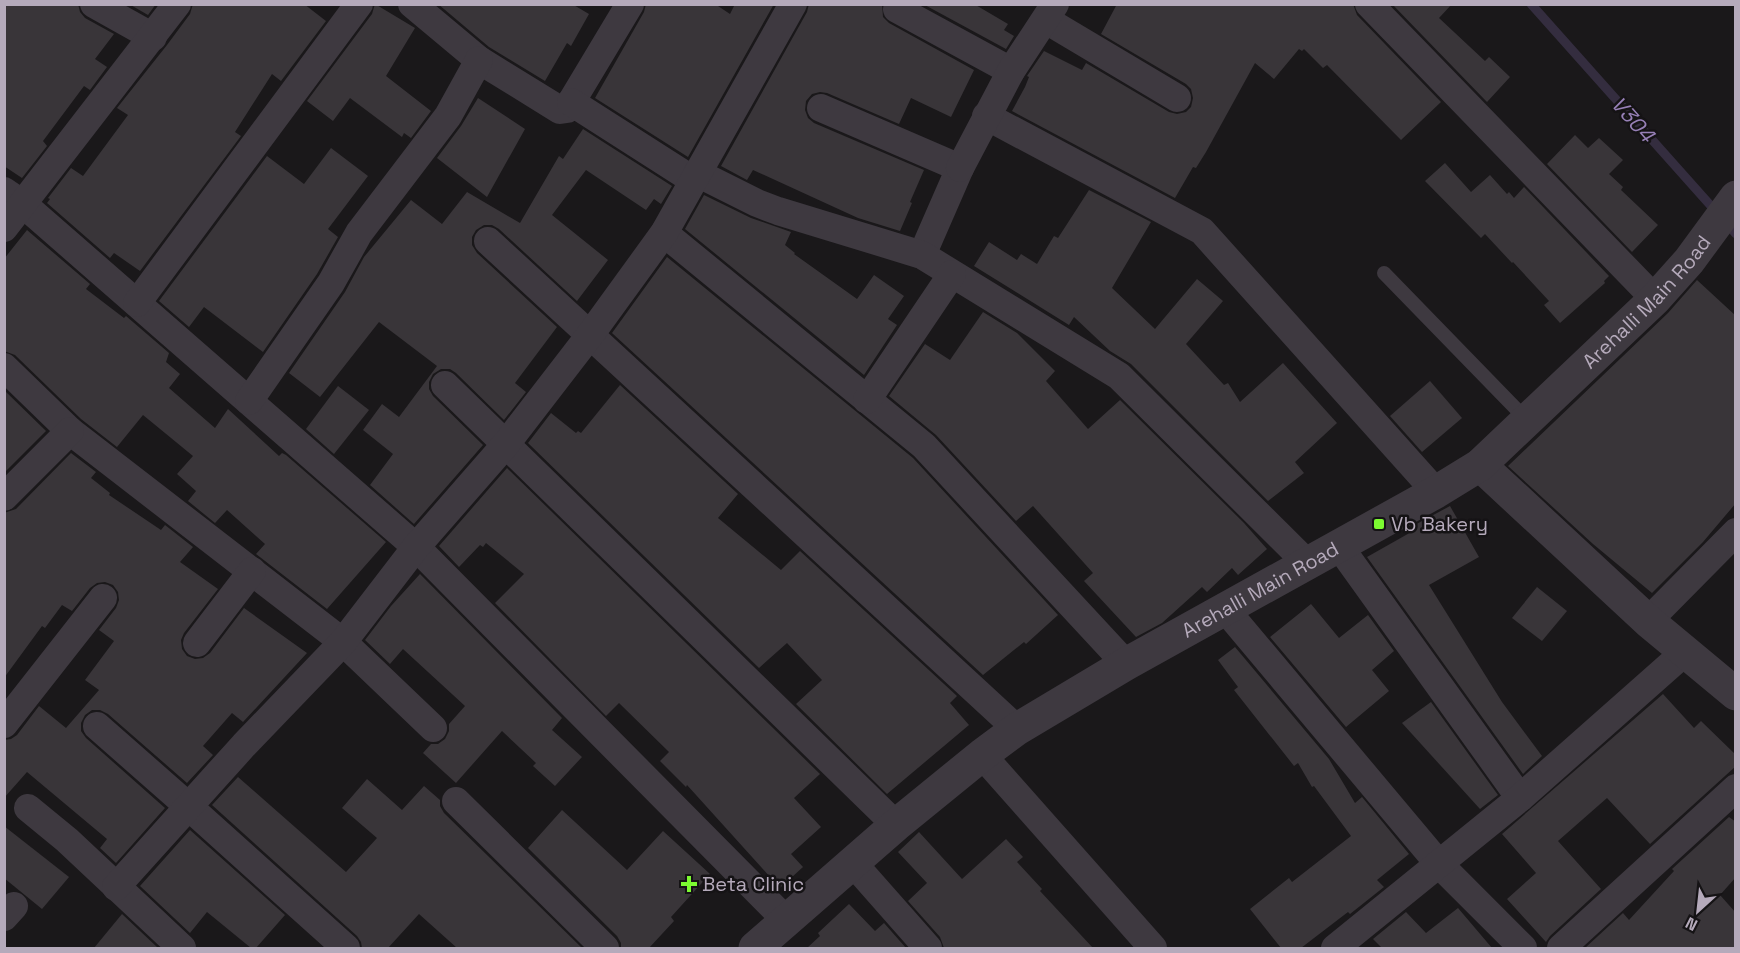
<svg xmlns="http://www.w3.org/2000/svg" width="1740" height="953" viewBox="0 0 1740 953" font-family="'Space Grotesk',sans-serif">
<style>
.lines{fill:none;stroke-linecap:round;stroke-linejoin:round}
.stream{stroke:#342d3f;stroke-width:9}
.building{fill:#393539}
.service{stroke:#3e3940;stroke-width:14}
.minor{stroke:#3e3940;stroke-width:28}
.tertiary{stroke:#3e3940;stroke-width:33}
.poi-dot{fill:#7cfa31;stroke:#151315;stroke-width:2}
.labels{text-anchor:middle;dominant-baseline:central;stroke-width:5;stroke-linejoin:round;paint-order:stroke}
.street-label{font-size:20px;fill:#b5aabb;stroke:#151315}
.poi-label{font-size:20px;fill:#b5aabb;stroke:#151315;text-anchor:start}
.water-label{font-size:21px;font-style:italic;fill:#9780b7;stroke:#151315}
</style>
<rect width="100%" height="100%" fill="#1a181a"/>
<g class="lines">
<path class="stream" d="M 1531,4 L 1736,234"/>
</g>
<g class="building">
<path d="M 4,4 L 78,4 L 80,12 L 85,18 L 114,34 L 95,59 L 107,67 L 90,90 L 84,86 L 43,141 L 47,146 L 22,178 L 4,166 Z"/>
<path d="M 129,4 L 156,4 L 148,15 Z"/>
<path d="M 193,4 L 304,4 L 326,21 L 281,81 L 272,74 L 235,132 L 241,136 L 140,271 L 114,253 L 110,258 L 47,203 L 50,199 L 48,198 L 71,168 L 83,176 L 128,115 L 117,108 L 167,45 L 190,14 Z"/>
<path d="M 375,4 L 415,28 L 386,76 L 431,111 L 411,138 L 404,133 L 402,137 L 350,98 L 333,121 L 307,101 L 372,14 Z"/>
<path d="M 438,4 L 572,4 L 589,14 L 571,46 L 567,43 L 545,81 L 489,47 Z"/>
<path d="M 646,4 L 715,4 L 730,14 L 735,4 L 774,4 L 688,157 L 595,98 L 644,12 Z"/>
<path d="M 809,4 L 882,4 L 883,17 L 889,23 L 974,70 L 951,117 L 911,98 L 899,124 L 827,93 L 820,92 L 812,94 L 806,101 L 805,110 L 808,118 L 814,123 L 924,170 L 910,202 L 912,203 L 900,231 L 858,218 L 753,170 L 747,180 L 721,166 L 807,12 Z"/>
<path d="M 923,4 L 974,4 L 1008,24 L 1004,30 L 1014,36 L 1006,49 Z"/>
<path d="M 1117,4 L 1353,4 L 1357,15 L 1441,102 L 1401,140 L 1327,65 L 1323,68 L 1304,49 L 1302,51 L 1299,49 L 1274,79 L 1255,63 L 1206,152 L 1196,168 L 1193,167 L 1175,198 L 1012,111 L 1025,87 L 1029,77 L 1027,76 L 1044,51 L 1082,70 L 1086,63 L 1169,112 L 1177,114 L 1186,112 L 1191,107 L 1193,98 L 1191,89 L 1186,84 L 1101,34 Z"/>
<path d="M 1392,4 L 1452,4 L 1439,18 L 1485,61 L 1489,57 L 1510,77 L 1487,102 Z"/>
<path d="M 478,98 L 525,129 L 487,197 L 437,158 L 461,126 Z"/>
<path d="M 583,129 L 672,186 L 661,204 L 654,199 L 646,210 L 586,170 L 552,215 L 608,260 L 577,301 L 499,229 L 492,225 L 484,225 L 476,230 L 472,237 L 472,245 L 477,253 L 557,327 L 515,383 L 526,392 L 504,420 L 456,373 L 450,369 L 441,369 L 433,374 L 429,382 L 429,389 L 433,396 L 483,445 L 414,524 L 370,485 L 393,454 L 363,430 L 382,404 L 399,417 L 437,366 L 379,322 L 320,397 L 289,373 L 345,292 L 364,257 L 411,200 L 442,224 L 467,192 L 520,223 L 559,156 L 563,159 Z"/>
<path d="M 1575,135 L 1588,148 L 1599,138 L 1623,160 L 1609,174 L 1623,187 L 1621,190 L 1658,225 L 1632,252 L 1547,164 Z"/>
<path d="M 331,148 L 368,176 L 328,229 L 338,237 L 317,274 L 263,352 L 204,307 L 189,327 L 159,301 L 267,156 L 304,184 Z"/>
<path d="M 1445,163 L 1471,192 L 1490,175 L 1507,194 L 1509,192 L 1514,198 L 1524,187 L 1609,276 L 1604,281 L 1605,283 L 1560,323 L 1544,305 L 1549,301 L 1513,262 L 1512,263 L 1485,234 L 1481,238 L 1425,181 Z"/>
<path d="M 1089,190 L 1151,222 L 1112,288 L 1155,329 L 1197,279 L 1223,301 L 1186,344 L 1224,385 L 1228,383 L 1240,402 L 1283,363 L 1337,423 L 1295,462 L 1304,473 L 1268,501 L 1131,364 L 1110,351 L 1074,317 L 1069,325 L 974,266 L 989,242 L 1017,260 L 1021,254 L 1037,264 L 1054,236 L 1058,238 Z"/>
<path d="M 704,195 L 751,218 L 791,232 L 785,245 L 795,253 L 794,254 L 857,299 L 874,275 L 904,296 L 888,319 L 897,325 L 864,375 L 685,229 Z"/>
<path d="M 27,230 L 90,284 L 86,289 L 124,318 L 126,316 L 169,353 L 166,362 L 180,374 L 169,388 L 215,428 L 228,409 L 279,456 L 282,453 L 286,455 L 386,542 L 327,609 L 256,554 L 265,544 L 227,510 L 215,523 L 188,501 L 196,491 L 177,474 L 193,456 L 143,415 L 117,447 L 81,419 L 15,355 L 4,351 L 4,259 Z"/>
<path d="M 667,257 L 913,458 L 1058,615 L 1026,644 L 1024,642 L 983,675 L 612,333 Z"/>
<path d="M 1697,280 L 1736,316 L 1736,503 L 1703,542 L 1652,593 L 1593,544 L 1508,466 L 1668,313 Z"/>
<path d="M 983,312 L 1017,333 L 1055,371 L 1046,381 L 1088,429 L 1120,400 L 1244,523 L 1267,549 L 1238,575 L 1232,568 L 1207,592 L 1202,587 L 1162,623 L 1136,637 L 1084,581 L 1093,573 L 1033,506 L 1016,521 L 936,435 L 889,396 L 925,344 L 950,360 Z"/>
<path d="M 1430,381 L 1462,418 L 1422,452 L 1390,416 Z"/>
<path d="M 620,385 L 738,494 L 718,518 L 781,570 L 800,551 L 957,696 L 950,703 L 969,725 L 887,794 L 796,704 L 822,680 L 787,643 L 759,668 L 528,443 L 551,413 L 576,433 L 578,431 L 581,433 Z"/>
<path d="M 338,386 L 369,410 L 334,454 L 306,429 Z"/>
<path d="M 4,390 L 46,431 L 4,473 Z"/>
<path d="M 71,453 L 96,472 L 91,478 L 110,493 L 109,495 L 161,530 L 165,525 L 193,547 L 180,562 L 218,589 L 184,633 L 181,640 L 182,649 L 187,656 L 195,659 L 203,658 L 210,653 L 244,608 L 307,653 L 243,722 L 232,713 L 203,746 L 213,755 L 187,783 L 108,714 L 100,710 L 92,710 L 85,715 L 81,723 L 81,731 L 86,738 L 165,808 L 116,863 L 100,848 L 107,839 L 27,772 L 4,798 L 4,740 L 11,739 L 17,735 L 39,706 L 66,728 L 99,690 L 85,680 L 114,641 L 99,630 L 116,608 L 119,600 L 118,592 L 113,585 L 105,582 L 97,583 L 90,588 L 72,611 L 62,605 L 45,628 L 42,626 L 4,678 L 4,513 L 16,509 Z"/>
<path d="M 507,468 L 820,774 L 794,798 L 821,827 L 791,854 L 803,867 L 780,888 L 687,785 L 686,787 L 660,761 L 669,752 L 619,703 L 606,716 L 495,603 L 524,574 L 486,543 L 483,547 L 480,545 L 459,567 L 439,546 Z"/>
<path d="M 1450,506 L 1479,557 L 1429,585 L 1502,702 L 1542,756 L 1523,774 L 1367,557 L 1413,531 L 1411,527 Z"/>
<path d="M 420,574 L 562,718 L 552,730 L 582,757 L 555,786 L 533,766 L 536,763 L 502,731 L 456,783 L 423,753 L 431,744 L 438,744 L 445,739 L 449,731 L 449,724 L 465,706 L 403,649 L 390,664 L 365,640 L 391,606 Z"/>
<path d="M 1537,587 L 1567,611 L 1542,641 L 1512,618 Z"/>
<path d="M 1311,604 L 1339,638 L 1368,615 L 1394,651 L 1372,670 L 1389,691 L 1346,727 L 1270,637 Z"/>
<path d="M 1235,647 L 1329,759 L 1355,803 L 1362,797 L 1409,854 L 1377,880 L 1384,887 L 1350,914 L 1348,912 L 1301,948 L 1281,948 L 1250,909 L 1289,878 L 1292,882 L 1351,836 L 1314,786 L 1312,787 L 1298,763 L 1294,766 L 1234,690 L 1238,687 L 1218,660 Z"/>
<path d="M 1663,694 L 1694,728 L 1701,721 L 1736,755 L 1736,766 L 1650,844 L 1607,798 L 1558,841 L 1601,889 L 1550,936 L 1546,942 L 1507,899 L 1536,873 L 1502,834 Z"/>
<path d="M 1431,702 L 1498,795 L 1480,809 L 1402,723 Z"/>
<path d="M 238,777 L 346,872 L 377,838 L 342,808 L 367,779 L 402,810 L 424,786 L 440,800 L 440,806 L 444,813 L 582,948 L 457,948 L 419,914 L 388,948 L 362,948 L 361,942 L 357,936 L 212,805 Z"/>
<path d="M 562,810 L 627,870 L 663,831 L 710,874 L 671,917 L 674,921 L 649,948 L 621,948 L 621,943 L 617,936 L 528,848 Z"/>
<path d="M 1729,817 L 1736,822 L 1736,877 L 1720,895 L 1736,913 L 1736,948 L 1585,948 L 1623,913 L 1629,920 L 1674,871 L 1672,869 Z"/>
<path d="M 4,826 L 69,877 L 42,909 L 4,878 Z"/>
<path d="M 190,830 L 285,915 L 256,948 L 251,948 L 207,912 L 190,933 L 140,886 Z"/>
<path d="M 919,832 L 962,879 L 1006,839 L 1023,857 L 1017,862 L 1042,889 L 1040,891 L 1093,948 L 944,948 L 940,937 L 908,901 L 927,883 L 898,852 Z"/>
<path d="M 849,904 L 875,931 L 884,923 L 906,948 L 807,948 L 820,936 L 818,933 Z"/>
<path d="M 1458,908 L 1492,948 L 1382,948 L 1373,939 L 1406,912 L 1426,933 Z"/>
<path d="M 122,914 L 158,948 L 94,948 Z"/>
</g>
<g class="lines">
<path class="service" d="M 1384,273 L 1527,420"/>
<g class="minor">
<path d="M 94,4 L 153,37"/>
<path d="M 412,4 L 479,60 L 560,110 L 567,109 L 630,4"/>
<path d="M 1369,4 L 1655,299"/>
<path d="M 897,9 L 1011,71"/>
<path d="M 1046,20 L 1177,98"/>
<path d="M 571,102 L 693,180"/>
<path d="M 821,108 L 960,168 L 922,255"/>
<path d="M 986,116 L 1202,231 L 1436,492"/>
<path d="M 960,168 L 1011,71 L 1055,4"/>
<path d="M 697,173 L 757,203 L 778,211 L 922,255 L 1119,376 L 1307,563"/>
<path d="M 4,191 L 23,204 L 416,547 L 787,921"/>
<path d="M 4,228 L 177,4"/>
<path d="M 664,233 L 924,446 L 1126,664"/>
<path d="M 488,241 L 1017,729"/>
<path d="M 137,303 L 359,4"/>
<path d="M 4,367 L 70,431 L 343,642 L 433,728"/>
<path d="M 445,385 L 896,825"/>
<path d="M 867,400 L 952,274"/>
<path d="M 249,401 L 331,283 L 359,233 L 448,116 L 479,60"/>
<path d="M 4,497 L 70,431"/>
<path d="M 1339,546 L 1520,798"/>
<path d="M 1225,609 L 1439,864 L 1523,948"/>
<path d="M 1648,621 L 1736,532"/>
<path d="M 197,643 L 252,571"/>
<path d="M 4,724 L 103,598"/>
<path d="M 97,726 L 188,806 L 346,948"/>
<path d="M 982,755 L 1153,948"/>
<path d="M 456,801 L 605,948"/>
<path d="M 28,808 L 67,840 L 182,948"/>
<path d="M 853,863 L 928,948"/>
<path d="M 116,887 L 244,745 L 343,642 L 416,547 L 506,444 L 590,335 L 664,233 L 793,4"/>
<path d="M 4,917 L 14,906"/>
<path d="M 1335,948 L 1520,798 L 1685,652"/>
<path d="M 1561,948 L 1736,788"/>
</g>
<g class="tertiary">
<path d="M 1480,465 L 1648,621 L 1736,694"/>
<path id="s1" d="M 755,948 L 896,825 L 982,755 L 1017,729 L 1126,664 L 1436,492 L 1480,465 L 1655,299 L 1689,261 L 1736,197"/>
</g>
</g>
<g class="poi-dot">
<rect x="1373" y="518" width="12" height="12" rx="3"/>
<path d="M686 875h6v6h6v6h-6v6h-6v-6h-6v-6h6z"/>
</g>
<g class="labels">
<g class="street-label">
<text stroke="none"><textPath href="#s1" startOffset="1108">Arehalli Main Road</textPath></text>
<text stroke="none"><textPath href="#s1" startOffset="622">Arehalli Main Road</textPath></text>
</g>
<g class="poi-label">
<text x="1391" y="524">Vb Bakery</text>
<text x="702" y="884">Beta Clinic</text>
</g>
<g class="water-label">
<text transform="translate(1633 119) rotate(48)">V304</text>
</g>
</g>
<rect width="1740" height="953" fill="none" stroke="#b5aabb" stroke-width="12"/>
<g transform="translate(1698 911) rotate(207)" stroke="#151315" stroke-width="4.5" paint-order="stroke">
<path d="M0-4.5L10 22L0 15L-10 22Z" fill="#b5aabb"/>
<text y="-9" font-size="16" font-weight="bold" text-anchor="middle" fill="#b5aabb">N</text>
</g>
</svg>
